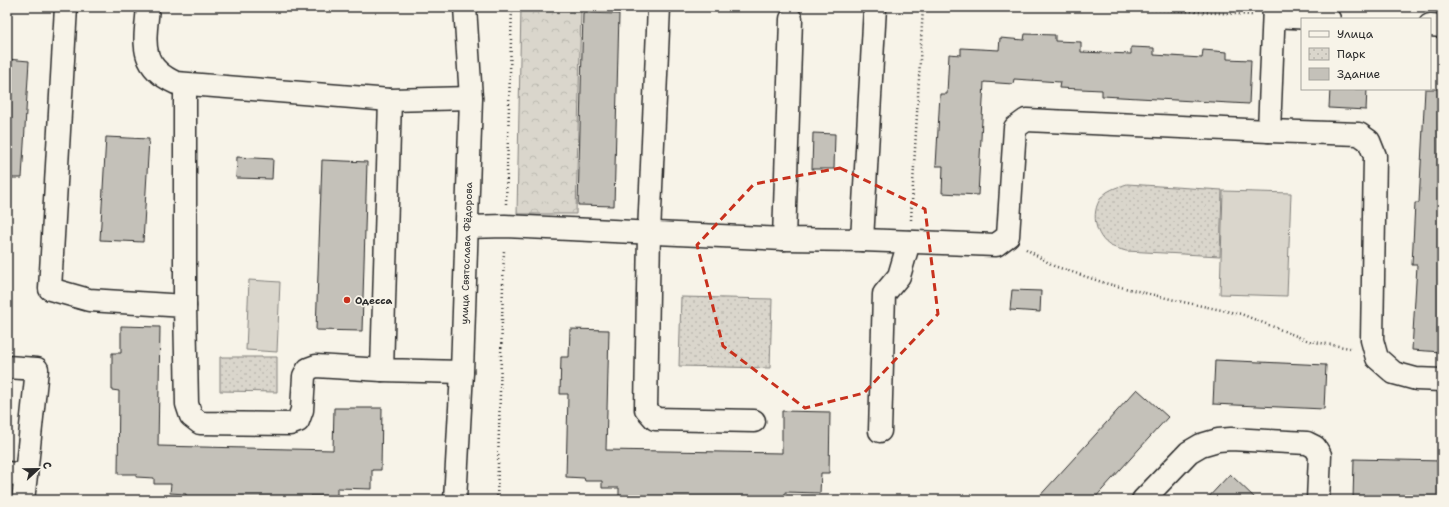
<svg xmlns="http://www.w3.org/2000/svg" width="1449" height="507" viewBox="0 0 1449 507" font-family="'Shantell Sans',sans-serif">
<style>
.green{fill:#dad6cc;stroke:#82807c}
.forest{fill:url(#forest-crowns);stroke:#82807c}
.park{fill:url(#park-dots);stroke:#82807c}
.building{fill:#c4c1b9;stroke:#2b2b2b}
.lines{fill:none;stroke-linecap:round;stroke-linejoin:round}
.minor-casing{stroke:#2b2b2b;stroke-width:25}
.path{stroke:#2b2b2b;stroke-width:2.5;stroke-dasharray:1 3;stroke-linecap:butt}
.minor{stroke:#f7f3e8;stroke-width:22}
.marked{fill:none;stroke:#c8321e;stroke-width:3;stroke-dasharray:8 5;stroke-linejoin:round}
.poi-dot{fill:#c8321e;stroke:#f7f3e8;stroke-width:1.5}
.labels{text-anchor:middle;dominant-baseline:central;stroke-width:3.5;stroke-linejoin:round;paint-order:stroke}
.street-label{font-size:10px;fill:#2b2b2b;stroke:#f7f3e8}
.poi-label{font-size:10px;font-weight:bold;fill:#2b2b2b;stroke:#f7f3e8;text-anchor:start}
</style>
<defs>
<pattern id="forest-crowns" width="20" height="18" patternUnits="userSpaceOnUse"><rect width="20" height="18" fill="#dad6cc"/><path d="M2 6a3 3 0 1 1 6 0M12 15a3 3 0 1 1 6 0" fill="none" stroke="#bbb8af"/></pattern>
<pattern id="park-dots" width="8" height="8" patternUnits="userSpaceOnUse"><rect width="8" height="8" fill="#dad6cc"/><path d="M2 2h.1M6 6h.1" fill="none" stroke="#bbb8af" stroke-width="1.8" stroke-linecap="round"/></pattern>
</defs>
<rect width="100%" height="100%" fill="#f7f3e8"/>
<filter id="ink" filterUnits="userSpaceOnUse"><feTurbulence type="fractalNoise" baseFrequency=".025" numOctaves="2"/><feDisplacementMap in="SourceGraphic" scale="8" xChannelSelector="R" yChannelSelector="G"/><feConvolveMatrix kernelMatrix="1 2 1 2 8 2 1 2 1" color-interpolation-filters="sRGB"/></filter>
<g filter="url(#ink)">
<g class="green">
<path d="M 1223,191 L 1291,193 L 1287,296 L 1220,294 Z"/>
<path d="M 249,280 L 280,282 L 277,352 L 246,350 Z"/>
</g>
<path class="forest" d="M 521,7 L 581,7 L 576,214 L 517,214 Z"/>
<g class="park">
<path d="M 1127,184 L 1222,190 L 1220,256 L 1126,251 C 1120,249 1114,248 1109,245 C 1092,233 1090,204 1107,192 C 1113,188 1121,186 1127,184 Z"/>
<path d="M 681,297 L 772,299 L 770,368 L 679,366 Z"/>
<path d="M 220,357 L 277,357 L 277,392 L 220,391 Z"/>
</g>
<g class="building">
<path d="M 583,13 L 619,14 L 614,206 L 578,205 Z"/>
<path d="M 1025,34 L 1055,35 L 1055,41 L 1081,42 L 1081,52 L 1131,54 L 1131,47 L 1154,48 L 1154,55 L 1202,58 L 1203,50 L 1227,52 L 1227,59 L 1251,60 L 1249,104 L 1102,96 L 1102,90 L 1059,88 L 1060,82 L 1014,79 L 1013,84 L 984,82 L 978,195 L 942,193 L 943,166 L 936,166 L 940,94 L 947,94 L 949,54 L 961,55 L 961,48 L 999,50 L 1000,38 L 1024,40 Z"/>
<path d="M 7,59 L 29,61 L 22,178 L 7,178 Z"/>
<path d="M 1330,89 L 1367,89 L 1366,110 L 1329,108 Z"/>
<path d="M 1425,89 L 1442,89 L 1442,352 L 1412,350 L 1417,265 L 1412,265 L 1415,203 L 1419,203 Z"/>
<path d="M 813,133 L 835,134 L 834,169 L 812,169 Z"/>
<path d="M 106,137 L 149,139 L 143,242 L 100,240 Z"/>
<path d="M 237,157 L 273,159 L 272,179 L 236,178 Z"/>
<path d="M 322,160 L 367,162 L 362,331 L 316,330 Z"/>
<path d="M 1012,290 L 1041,291 L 1040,312 L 1010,310 Z"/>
<path d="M 121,326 L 160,327 L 158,446 L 333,450 L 334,408 L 382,408 L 381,470 L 372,470 L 372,489 L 337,488 L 337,496 L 311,496 L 312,500 L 186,498 L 186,494 L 170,493 L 171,484 L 154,484 L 154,478 L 136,477 L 136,474 L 118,474 L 119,391 L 112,390 L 112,353 L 121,353 Z"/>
<path d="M 570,329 L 609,330 L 606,450 L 782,453 L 782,411 L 830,412 L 829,473 L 821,473 L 820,493 L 785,492 L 785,500 L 635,500 L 635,497 L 619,497 L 619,488 L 602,488 L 602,481 L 585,481 L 584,478 L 566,477 L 568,394 L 560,394 L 561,357 L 569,357 Z"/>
<path d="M 1215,360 L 1326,365 L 1324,409 L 1213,404 Z"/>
<path d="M 1137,389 L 1168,417 L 1093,500 L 1036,500 Z"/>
<path d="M 1354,459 L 1442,461 L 1442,500 L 1353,500 Z"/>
<path d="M 1230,474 L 1257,500 L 1206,500 Z"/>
</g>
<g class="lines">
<g class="minor-casing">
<g id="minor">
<path d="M 66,7 L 50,289 L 89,300 L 185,306 L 187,404 L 191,416 L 200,423 L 290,424 L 298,421 L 302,410 L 304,376 L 308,369 L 316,366 L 382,370"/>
<path d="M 148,7 C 145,42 138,66 176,83 L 390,100"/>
<path d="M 659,7 L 649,233 L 646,409 L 655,419 L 754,421"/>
<path d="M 875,7 L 862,240 L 996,245 L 1008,236 L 1015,128 L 1026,120 L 1269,131 L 1274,7"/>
<path d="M 1274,16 L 1329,19"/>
<path d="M 1430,25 L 1442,26"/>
<path d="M 1269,131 L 1359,134 L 1369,141 L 1375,156 L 1372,340 L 1377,358 L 1394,373 L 1416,379 L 1442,380"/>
<path d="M 467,227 L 505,226 L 784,239 L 862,240"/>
<path d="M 784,239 L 791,19"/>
<path d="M 185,306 L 185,85"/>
<path d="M 7,367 L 37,369 L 26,475"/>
<path d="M 462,372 L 382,370 L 390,100 L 471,98"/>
<path d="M 880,431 L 884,294 L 899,276 L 909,242"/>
<path d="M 7,473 L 26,475 L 23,500"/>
<path id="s1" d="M 455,500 L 462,372 L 471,98 L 465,7"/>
<path d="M 1143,500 L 1189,452 L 1201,445 L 1218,440 L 1231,439 L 1307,443 L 1315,447 L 1320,455 L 1318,500"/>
</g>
</g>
<g class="path">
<path d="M 1115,7 L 1252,15"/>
<path d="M 506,204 L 512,7"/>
<path d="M 911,220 L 923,7"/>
<path d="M 1026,249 L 1054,266 L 1108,284 L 1183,302 L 1241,314 L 1309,341 L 1350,348"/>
<path d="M 497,500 L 504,249"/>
</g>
<use href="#minor" class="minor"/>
</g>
</g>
<path class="marked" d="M 840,168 L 925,209 L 938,314 L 864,393 L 805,408 L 723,346 L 697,245 L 754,184 Z"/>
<circle class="poi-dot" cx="347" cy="300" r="4"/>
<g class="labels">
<g class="street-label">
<text stroke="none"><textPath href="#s1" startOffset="247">улица Святослава Фёдорова</textPath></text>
</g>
<g class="poi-label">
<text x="355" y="300">Одесса</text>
</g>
</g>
<rect width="1449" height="507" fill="none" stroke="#f7f3e8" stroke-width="24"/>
<rect x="12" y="12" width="1425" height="483" fill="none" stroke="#2b2b2b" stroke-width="1.5" filter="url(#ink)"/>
<rect x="1301" y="18" width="130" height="72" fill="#f7f3e8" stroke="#a5a39c"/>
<rect x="1309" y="31" width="20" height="6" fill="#f7f3e8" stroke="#a5a39c"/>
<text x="1337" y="38" font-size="12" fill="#2b2b2b">Улица</text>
<rect x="1309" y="48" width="20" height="12" fill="url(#park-dots)" stroke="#a5a39c"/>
<text x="1337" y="58" font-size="12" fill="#2b2b2b">Парк</text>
<rect x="1309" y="68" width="20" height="12" fill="#c4c1b9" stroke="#a5a39c"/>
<text x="1337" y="78" font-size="12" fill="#2b2b2b">Здание</text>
<g transform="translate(38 469) rotate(68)" stroke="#f7f3e8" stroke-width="3" paint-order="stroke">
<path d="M0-3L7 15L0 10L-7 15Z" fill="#2b2b2b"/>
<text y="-6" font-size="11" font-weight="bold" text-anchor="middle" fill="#2b2b2b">С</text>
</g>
</svg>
